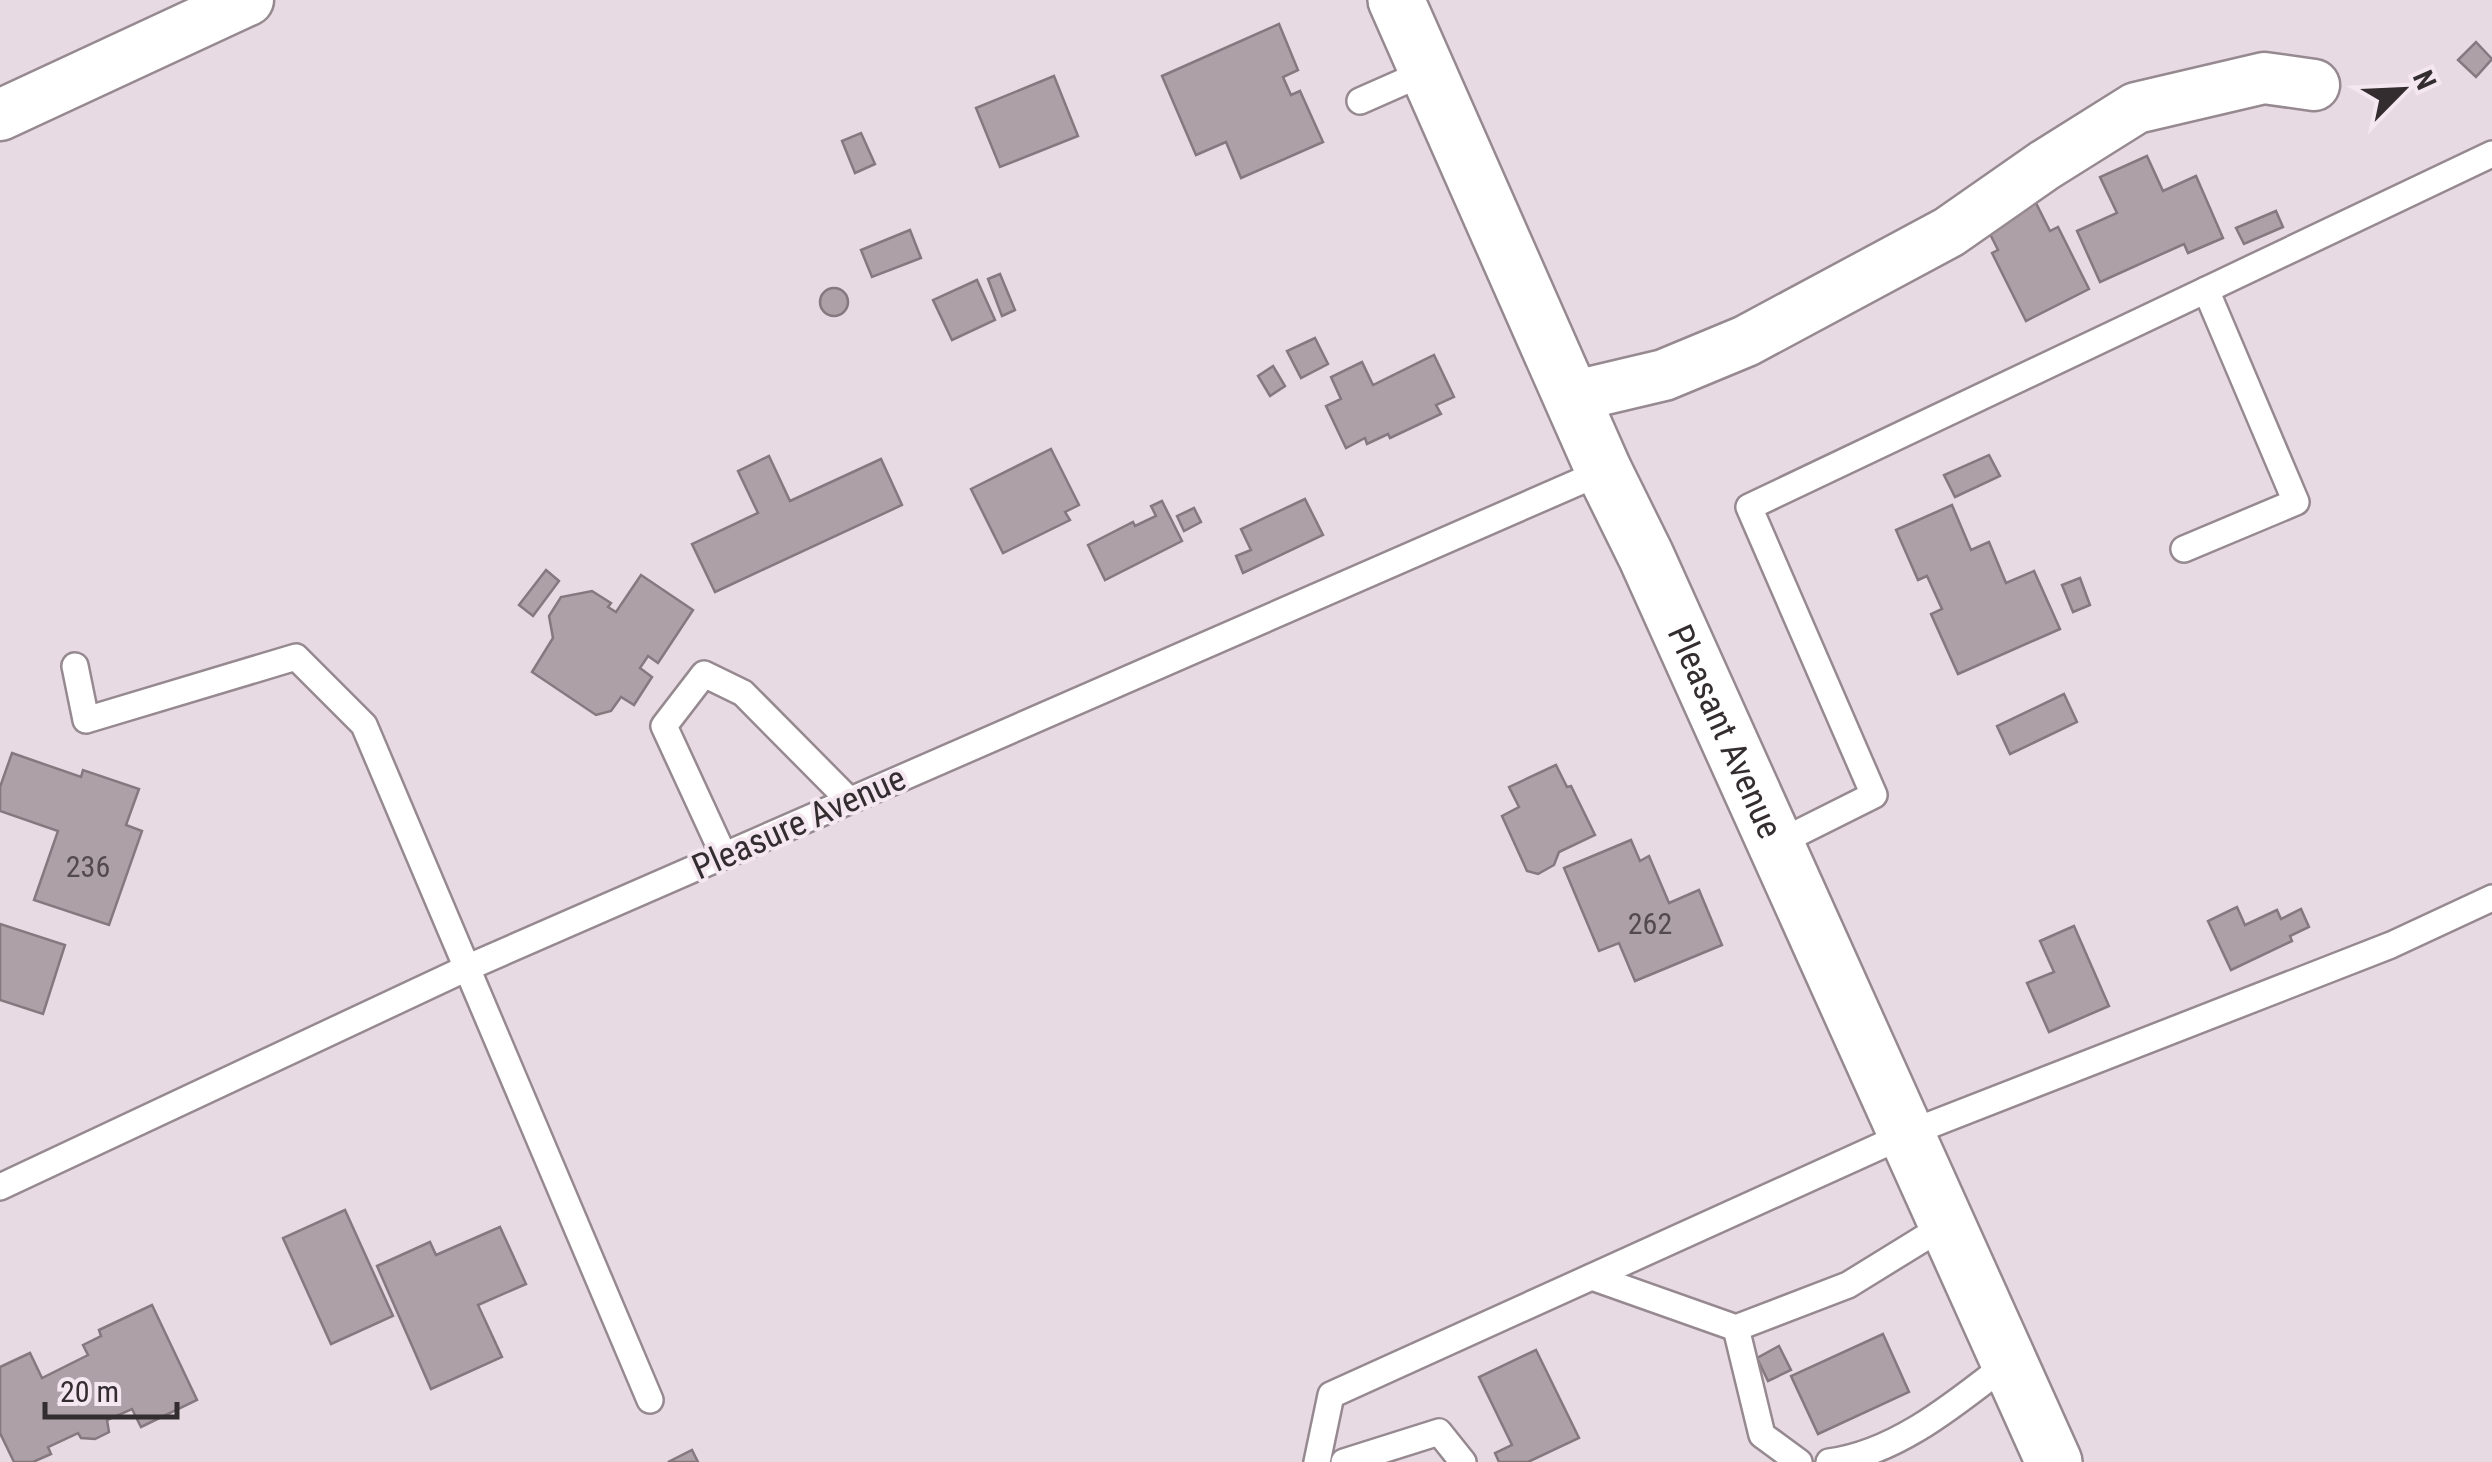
<svg xmlns="http://www.w3.org/2000/svg" width="2492" height="1462" viewBox="0 0 2492 1462" font-family="'Roboto Condensed',sans-serif">
<style>
.building{fill:#ada0a7;stroke:#85797f;stroke-width:2.5}
.lines{fill:none;stroke-linecap:round;stroke-linejoin:round}
.lane-casing{stroke:#968990;stroke-width:30}
.street-casing{stroke:#968990;stroke-width:55}
.secondary-casing{stroke:#968990;stroke-width:60}
.lane{stroke:#fff;stroke-width:25}
.street{stroke:#fff;stroke-width:50}
.secondary{stroke:#fff;stroke-width:55}
.labels{text-anchor:middle;dominant-baseline:central;stroke-width:8;stroke-linejoin:round;paint-order:stroke}
.number-label{font-size:30px;fill:#524a4e}
.street-label{font-size:35px;fill:#332d30;stroke:#f5e7ef}
</style>
<rect width="100%" height="100%" fill="#e8dae2"/>
<g class="building">
<path d="M 1279,24 L 1298,70 L 1283,77 L 1291,95 L 1300,91 L 1323,142 L 1241,178 L 1226,142 L 1196,155 L 1162,76 Z"/>
<path d="M 2476,42 L 2492,59 L 2476,77 L 2458,60 Z"/>
<path d="M 1054,76 L 1078,136 L 1000,167 L 976,108 Z"/>
<path d="M 861,133 L 875,164 L 855,173 L 842,141 Z"/>
<path d="M 2147,156 L 2163,191 L 2196,176 L 2223,238 L 2188,253 L 2184,244 L 2100,282 L 2077,231 L 2117,213 L 2100,177 Z"/>
<path d="M 2035,201 L 2050,231 L 2058,227 L 2089,289 L 2026,321 L 1992,253 L 1998,250 L 1986,226 Z"/>
<path d="M 2276,211 L 2283,227 L 2244,244 L 2236,228 Z"/>
<path d="M 910,230 L 921,258 L 872,277 L 861,250 Z"/>
<path d="M 1000,274 L 1015,310 L 1002,316 L 988,279 Z"/>
<path d="M 977,280 L 995,320 L 952,340 L 933,300 Z"/>
<circle cx="834" cy="302" r="14"/>
<path d="M 1315,338 L 1328,364 L 1301,378 L 1287,351 Z"/>
<path d="M 1434,355 L 1454,397 L 1436,405 L 1441,414 L 1390,438 L 1388,434 L 1367,444 L 1365,438 L 1346,448 L 1326,406 L 1341,399 L 1331,377 L 1362,362 L 1373,385 Z"/>
<path d="M 1273,366 L 1285,386 L 1270,396 L 1258,376 Z"/>
<path d="M 1051,449 L 1079,505 L 1065,512 L 1070,520 L 1003,553 L 971,489 Z"/>
<path d="M 1989,455 L 2000,476 L 1955,497 L 1944,475 Z"/>
<path d="M 769,456 L 790,501 L 881,459 L 902,505 L 715,592 L 692,544 L 758,513 L 738,471 Z"/>
<path d="M 1305,499 L 1323,535 L 1243,573 L 1236,556 L 1251,550 L 1241,529 Z"/>
<path d="M 1162,501 L 1182,541 L 1105,580 L 1088,545 L 1133,522 L 1135,526 L 1156,516 L 1151,506 Z"/>
<path d="M 1952,505 L 1971,550 L 1989,542 L 2006,583 L 2034,571 L 2060,629 L 1958,674 L 1931,614 L 1942,609 L 1927,576 L 1918,580 L 1896,530 Z"/>
<path d="M 1194,508 L 1201,522 L 1184,531 L 1177,516 Z"/>
<path d="M 546,570 L 559,581 L 533,616 L 519,605 Z"/>
<path d="M 641,575 L 693,610 L 658,663 L 648,656 L 640,668 L 652,677 L 634,705 L 621,697 L 611,711 L 596,715 L 532,672 L 553,638 L 549,616 L 561,597 L 592,591 L 611,603 L 608,607 L 616,612 Z"/>
<path d="M 2080,578 L 2090,605 L 2073,612 L 2062,585 Z"/>
<path d="M 2064,694 L 2077,722 L 2010,754 L 1997,726 Z"/>
<path d="M 12,753 L 81,777 L 83,770 L 139,789 L 126,825 L 142,831 L 109,925 L 34,900 L 58,831 L 0,811 L 0,787 Z"/>
<path d="M 1556,765 L 1567,787 L 1571,786 L 1595,835 L 1559,852 L 1554,865 L 1538,874 L 1527,871 L 1502,816 L 1519,807 L 1509,787 Z"/>
<path d="M 1631,840 L 1640,861 L 1649,856 L 1669,903 L 1699,890 L 1722,945 L 1635,981 L 1619,943 L 1599,951 L 1564,868 Z"/>
<path d="M 2237,907 L 2245,925 L 2277,910 L 2281,919 L 2301,909 L 2309,927 L 2290,936 L 2292,941 L 2231,970 L 2208,921 Z"/>
<path d="M 0,924 L 65,945 L 43,1014 L 0,1000 Z"/>
<path d="M 2074,926 L 2109,1006 L 2049,1032 L 2027,983 L 2054,972 L 2040,941 Z"/>
<path d="M 345,1210 L 393,1316 L 331,1344 L 283,1238 Z"/>
<path d="M 500,1227 L 526,1284 L 478,1305 L 502,1357 L 431,1389 L 377,1266 L 430,1242 L 436,1255 Z"/>
<path d="M 152,1305 L 197,1400 L 141,1427 L 132,1409 L 107,1420 L 109,1432 L 95,1439 L 81,1438 L 78,1433 L 48,1447 L 51,1454 L 33,1462 L 14,1462 L 0,1433 L 0,1367 L 30,1353 L 42,1378 L 88,1355 L 83,1345 L 101,1336 L 99,1330 Z"/>
<path d="M 1883,1334 L 1909,1392 L 1818,1434 L 1791,1376 Z"/>
<path d="M 1779,1346 L 1791,1370 L 1768,1381 L 1757,1358 Z"/>
<path d="M 1536,1350 L 1579,1438 L 1528,1462 L 1499,1462 L 1495,1453 L 1512,1445 L 1479,1377 Z"/>
<path d="M 692,1450 L 698,1462 L 668,1462 Z"/>
</g>
<g class="lines">
<g class="lane-casing">
<g id="lane">
<path d="M 1360,101 L 1428,71"/>
<path d="M 2206,290 L 2492,154"/>
<path d="M 75,666 L 86,720 L 296,657 L 364,725 L 650,1400"/>
<path d="M 1776,844 L 1874,795 L 1749,507 L 2206,290 L 2296,502 L 2184,549"/>
<path d="M 724,856 L 664,726 L 704,674 L 743,693 L 849,800"/>
<path d="M 0,1187 L 469,967 L 1604,471"/>
<path d="M 1592,1277 L 1736,1328 L 1848,1285 L 1947,1224"/>
<path d="M 1736,1328 L 1762,1435 L 1799,1462"/>
<path d="M 1317,1462 L 1331,1395 L 1907,1134 L 2391,945 L 2492,898"/>
<path d="M 1344,1462 L 1439,1432 L 1463,1462"/>
<path d="M 1829,1462 C 1897,1453 1956,1403 2009,1362"/>
</g>
</g>
<g class="street-casing">
<g id="street">
<path d="M 0,115 L 248,0"/>
<path d="M 1571,397 L 1664,375 L 1746,341 L 1949,232 L 2045,165 L 2136,108 L 2264,78 L 2314,85"/>
</g>
</g>
<g class="secondary-casing">
<g id="secondary">
<path id="s1" d="M 1396,0 L 1604,471 L 1646,556 L 2054,1462"/>
</g>
</g>
<use href="#lane" class="lane"/>
<use href="#street" class="street"/>
<use href="#secondary" class="secondary"/>
</g>
<g class="labels">
<g class="number-label">
<text x="88" y="866">236</text>
<text x="1650" y="923">262</text>
</g>
<g class="street-label">
<text stroke="none"><textPath href="#s1" startOffset="802">Pleasant Avenue</textPath></text>
<text transform="translate(799 823) rotate(-24)">Pleasure Avenue</text>
</g>
</g>
<g transform="translate(2402 90) rotate(66)" stroke="#f5e7ef" stroke-width="8" paint-order="stroke">
<path d="M0-8L18 38L0 25L-18 38Z" fill="#332d30"/>
<text y="-15" font-size="28" font-weight="bold" text-anchor="middle" fill="#332d30">N</text>
</g>
<path d="M45 1402v15h132v-15" fill="none" stroke="#332d30" stroke-width="5"/>
<text x="60" y="1402" font-size="30" fill="#332d30" stroke="#f5e7ef" stroke-width="8" paint-order="stroke">20 m</text>
</svg>
